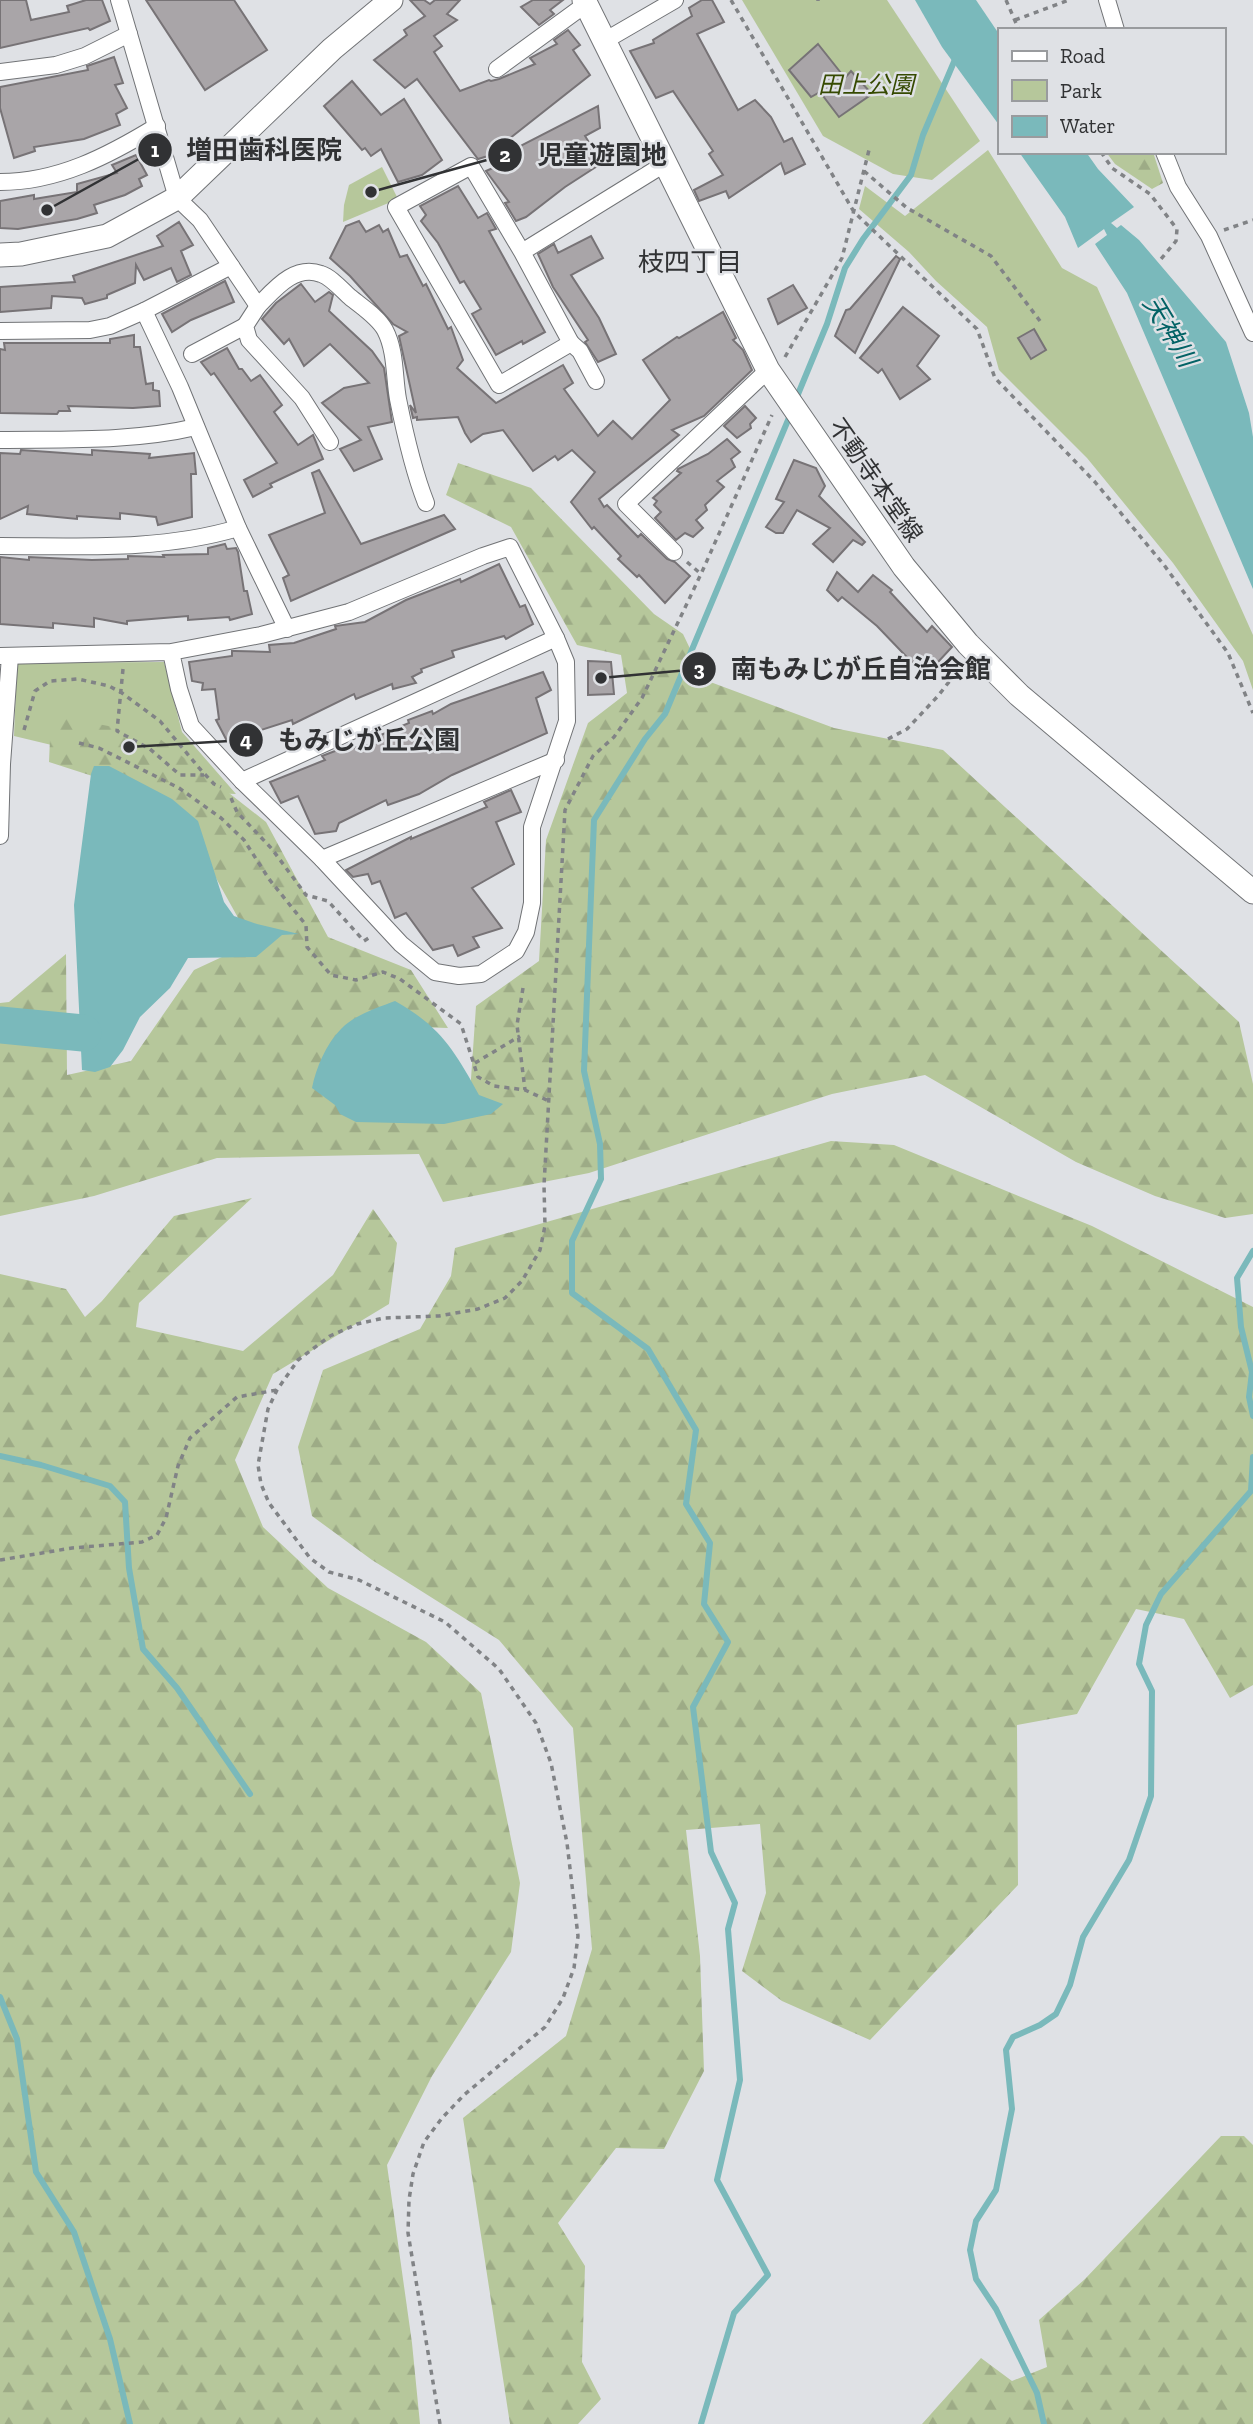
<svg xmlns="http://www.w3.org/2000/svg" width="1253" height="2424" viewBox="0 0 1253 2424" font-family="'Zilla Slab','Noto Sans JP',serif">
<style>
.green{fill:#b6c79b}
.forest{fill:url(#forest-firs)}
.water{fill:#7ab9bb}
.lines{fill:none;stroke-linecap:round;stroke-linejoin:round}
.stream{stroke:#7ab9bb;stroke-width:6}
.river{stroke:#7ab9bb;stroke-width:37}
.building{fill:#a9a5a8;stroke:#777376;stroke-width:2}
.street-casing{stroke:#717376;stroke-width:18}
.secondary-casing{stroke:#717376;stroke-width:25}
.path{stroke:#818386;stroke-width:3.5;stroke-dasharray:5 5;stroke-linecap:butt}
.street{stroke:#fff;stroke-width:16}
.secondary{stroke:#fff;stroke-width:23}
.labels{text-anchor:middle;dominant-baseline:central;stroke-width:5;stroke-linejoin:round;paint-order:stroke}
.park-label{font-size:24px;font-style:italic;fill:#364a01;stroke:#dfe1e5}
.street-label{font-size:24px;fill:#313234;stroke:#dfe1e5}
.neighbourhood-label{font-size:26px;fill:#313234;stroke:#dfe1e5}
.water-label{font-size:26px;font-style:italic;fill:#036265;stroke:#dfe1e5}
.leader{fill:none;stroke:#313234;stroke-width:2.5}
.callout-dot{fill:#313234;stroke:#dfe1e5;stroke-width:2.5}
.mark-label{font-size:21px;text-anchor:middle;font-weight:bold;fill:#fff}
.callout-label{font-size:26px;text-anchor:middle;font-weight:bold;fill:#313234;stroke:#dfe1e5;stroke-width:5;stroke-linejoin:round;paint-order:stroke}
</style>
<defs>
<pattern id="forest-firs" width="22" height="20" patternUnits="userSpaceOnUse" patternTransform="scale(1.75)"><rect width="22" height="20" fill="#b6c79b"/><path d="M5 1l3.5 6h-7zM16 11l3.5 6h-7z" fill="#9dab86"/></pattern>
</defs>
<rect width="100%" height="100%" fill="#dfe1e5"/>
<g class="green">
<path d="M 742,0 L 887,0 L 980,141 L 932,180 L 893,174 L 823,136 Z"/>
<path d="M 988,150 L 1062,268 L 1097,287 L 1253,635 L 1253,690 L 1243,661 L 1173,563 L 1087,458 L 999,370 L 987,327 L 936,281 L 909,252 L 859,209 L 865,186 L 905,216 Z"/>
<path d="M 382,167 L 398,199 L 343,222 L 344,205 L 349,185 Z"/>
<path d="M 164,662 L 182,732 L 236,794 L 212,793 L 110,759 L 14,736 L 17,663 Z"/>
</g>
<g class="forest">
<path d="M 1106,152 L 1153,152 L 1163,183 L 1152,189 L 1115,164 Z"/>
<path d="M 458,463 L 531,488 L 654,614 L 683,634 L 705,680 L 834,728 L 943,750 L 1239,1022 L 1253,1084 L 1253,1214 L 1225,1218 L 1155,1196 L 1076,1162 L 925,1075 L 832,1094 L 589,1173 L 443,1202 L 419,1154 L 217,1158 L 94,1196 L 0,1216 L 0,1003 L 9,1002 L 66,954 L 67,1075 L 131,1061 L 194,970 L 252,943 L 186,824 L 114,783 L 49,762 L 51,715 L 155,735 L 266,822 L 328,937 L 411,970 L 448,1028 L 385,1026 L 469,1108 L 476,1006 L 539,961 L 546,840 L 588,723 L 627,693 L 621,655 L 577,645 L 511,527 L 446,495 Z"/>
<path d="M 831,1141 L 894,1145 L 1092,1226 L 1253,1307 L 1253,1685 L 1230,1698 L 1184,1619 L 1136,1609 L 1077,1714 L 1017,1725 L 1018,1885 L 870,2040 L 782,2001 L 742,1971 L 766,1893 L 760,1824 L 686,1830 L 700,1956 L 704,2071 L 664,2149 L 616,2148 L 558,2223 L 585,2266 L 582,2362 L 601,2399 L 578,2424 L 510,2424 L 463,2118 L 566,2036 L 592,1949 L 573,1728 L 499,1640 L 372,1560 L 312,1516 L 298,1447 L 323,1370 L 420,1329 L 451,1276 L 455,1248 Z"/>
<path d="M 252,1198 L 139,1303 L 136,1327 L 243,1351 L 333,1275 L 373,1209 L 397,1243 L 389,1304 L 273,1374 L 235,1460 L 263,1527 L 328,1588 L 426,1642 L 481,1693 L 520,1883 L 511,1952 L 432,2076 L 387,2165 L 412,2343 L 420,2424 L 0,2424 L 0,1274 L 66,1289 L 85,1317 L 102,1301 L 174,1216 Z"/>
<path d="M 1221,2136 L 1244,2136 L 1253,2145 L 1253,2424 L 922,2424 L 981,2358 L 1012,2381 L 1047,2367 L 1039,2320 L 1085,2279 Z"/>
</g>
<g class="water">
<path d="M 915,0 L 976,0 L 999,34 L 999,125 L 942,47 Z"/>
<path d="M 1019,152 L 1086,152 L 1098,169 L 1134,207 L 1111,223 L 1117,228 L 1121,225 L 1139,240 L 1226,342 L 1249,413 L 1253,437 L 1253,589 L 1127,293 L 1095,244 L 1107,235 L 1104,229 L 1078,248 L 1065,217 Z"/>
<path d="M 94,766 L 109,766 L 172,799 L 198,821 L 224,902 L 234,916 L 257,924 L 299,934 L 282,935 L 256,957 L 188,958 L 170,988 L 140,1017 L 123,1050 L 110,1067 L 95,1072 L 82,1070 L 74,905 L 91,774 Z"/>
<path d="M 395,1001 C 440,1026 455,1051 479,1095 L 503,1104 L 491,1114 L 444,1124 L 356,1122 L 340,1114 L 335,1105 L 312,1088 C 316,1068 326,1044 341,1029 C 354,1015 377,1008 395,1001 Z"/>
</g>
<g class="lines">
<g class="stream">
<path d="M 796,399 L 827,324 L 845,268 L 863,239 L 911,175 L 923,135 L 956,57"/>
<path d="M 1253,1251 L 1237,1278 L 1241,1327 L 1252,1372 L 1249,1397 L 1253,1416"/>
<path d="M 0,1456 L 41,1465 L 110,1486 L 125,1502 L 129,1568 L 143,1649 L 177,1688 L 250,1794"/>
<path d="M 0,1997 L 17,2039 L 36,2172 L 74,2232 L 110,2339 L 130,2424"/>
<path d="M 701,2424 L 734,2313 L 768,2275 L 717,2180 L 740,2080 L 728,1929 L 735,1903 L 711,1852 L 693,1707 L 728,1642 L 704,1604 L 710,1543 L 686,1504 L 696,1430 L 648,1349 L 572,1293 L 572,1241 L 601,1179 L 600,1144 L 584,1071 L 594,820 L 645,739 L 665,714 L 791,413"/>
<path d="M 1044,2424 L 1037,2393 L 996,2309 L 976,2279 L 970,2250 L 976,2221 L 996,2190 L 1012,2109 L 1006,2050 L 1013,2037 L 1040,2025 L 1056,2014 L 1070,1985 L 1083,1937 L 1129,1860 L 1151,1796 L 1152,1691 L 1139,1664 L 1146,1625 L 1161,1594 L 1251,1491 L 1253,1457"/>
</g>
<path class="river" d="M 0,1025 L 83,1033"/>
</g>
<g class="building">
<path d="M 0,0 L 26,0 L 31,20 L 69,12 L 67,6 L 86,0 L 102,0 L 110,21 L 90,30 L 88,28 L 0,48 Z"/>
<path d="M 146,0 L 234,0 L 267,50 L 205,90 Z"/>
<path d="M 410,0 L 424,0 L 430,4 L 435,0 L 460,0 L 447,14 L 457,20 L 434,36 L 442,46 L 434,52 L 460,91 L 489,80 L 491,81 L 499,79 L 535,64 L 530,58 L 557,44 L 554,40 L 568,30 L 580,45 L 573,50 L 590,75 L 504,143 L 508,150 L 478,159 L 417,79 L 405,88 L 374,60 L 407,35 L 404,30 L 425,16 Z"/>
<path d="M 533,0 L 563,0 L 550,10 L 554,14 L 539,25 L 521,7 Z"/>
<path d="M 702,0 L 712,0 L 724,22 L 697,34 L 738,110 L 755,100 L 771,117 L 784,142 L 792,138 L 805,164 L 785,174 L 781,163 L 729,198 L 726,191 L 699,201 L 694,190 L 723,175 L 709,154 L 713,151 L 673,91 L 656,98 L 630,51 L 654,43 L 653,40 L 692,16 L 689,8 Z"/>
<path d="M 818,44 L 845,78 L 851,71 L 872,94 L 839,117 L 820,92 L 811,97 L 789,70 Z"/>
<path d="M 114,57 L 123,83 L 115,85 L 127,108 L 116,114 L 120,125 L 84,139 L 34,147 L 35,151 L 14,158 L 0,108 L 0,87 L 88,70 L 87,66 Z"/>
<path d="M 352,81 L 381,115 L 404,99 L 442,160 L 422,175 L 398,182 L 381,149 L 371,156 L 365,148 L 362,150 L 324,106 Z"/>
<path d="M 598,106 L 600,128 L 585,136 L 602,163 L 565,187 L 526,217 L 516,221 L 505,203 L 509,202 L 486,171 L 500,165 L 497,158 Z"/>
<path d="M 136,155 L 147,175 L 139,179 L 142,186 L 125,195 L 94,205 L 97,213 L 77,219 L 18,229 L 0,228 L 0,201 L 34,195 L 34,199 L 77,192 L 77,184 L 117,173 L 112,165 Z"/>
<path d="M 458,186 L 478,218 L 487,213 L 496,229 L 489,231 L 545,332 L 523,344 L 522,341 L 496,355 L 472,314 L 481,309 L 464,281 L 460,283 L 438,243 L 421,221 L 426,215 L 420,206 Z"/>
<path d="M 359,221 L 366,232 L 379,225 L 383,232 L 388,229 L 400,257 L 407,255 L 423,286 L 426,284 L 448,329 L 451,327 L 463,360 L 457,368 L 496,403 L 563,365 L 573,383 L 564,389 L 598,436 L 613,421 L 632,439 L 670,400 L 643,360 L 677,337 L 679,338 L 723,312 L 736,338 L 733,340 L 743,350 L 752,370 L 704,416 L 672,430 L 679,435 L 599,499 L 604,507 L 607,505 L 638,537 L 641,534 L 667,559 L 675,562 L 690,576 L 665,603 L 639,575 L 637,577 L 618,559 L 621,556 L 594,527 L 592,529 L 571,502 L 595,472 L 572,450 L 558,460 L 555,456 L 533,471 L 503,430 L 483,434 L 471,442 L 465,433 L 458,417 L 417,420 L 417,417 L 413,418 L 410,405 L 416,413 L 399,336 L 407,332 L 393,324 L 350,276 L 330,258 L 346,226 Z"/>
<path d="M 179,222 L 193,245 L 181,251 L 191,275 L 177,282 L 171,268 L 144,280 L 136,265 L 135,283 L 107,295 L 107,298 L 85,304 L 82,298 L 52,296 L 51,308 L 0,312 L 0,287 L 75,282 L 73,276 L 163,246 L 157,236 Z"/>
<path d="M 591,236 L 603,258 L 571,275 L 599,318 L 616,354 L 598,362 L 585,342 L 588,340 L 553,287 L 538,254 L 554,244 L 558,253 Z"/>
<path d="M 896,256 L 900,259 L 855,353 L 835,336 L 846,310 L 850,309 Z"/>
<path d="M 225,281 L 234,302 L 191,320 L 172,332 L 162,314 Z"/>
<path d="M 301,284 L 315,302 L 329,292 L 333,295 L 329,311 L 372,351 L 384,368 L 392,422 L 368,427 L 382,459 L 354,471 L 340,449 L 361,440 L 322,403 L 344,388 L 369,383 L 330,344 L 304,366 L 289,339 L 284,344 L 262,319 L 276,303 Z"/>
<path d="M 793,285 L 807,308 L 778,324 L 768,299 Z"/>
<path d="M 903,307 L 939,336 L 917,366 L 930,379 L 900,399 L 882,369 L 878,373 L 860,358 Z"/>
<path d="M 1034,329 L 1046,350 L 1031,359 L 1018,338 Z"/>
<path d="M 134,335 L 134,347 L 140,347 L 146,384 L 153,383 L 153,390 L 159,391 L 160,406 L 133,408 L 68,406 L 70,411 L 59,411 L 57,414 L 0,413 L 0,349 L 5,350 L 4,343 L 110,343 L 110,339 Z"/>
<path d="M 227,348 L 239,369 L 242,369 L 251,381 L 260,375 L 282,405 L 274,412 L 298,445 L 313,435 L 323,459 L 270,484 L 272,487 L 253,497 L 244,480 L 277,463 L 214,373 L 211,375 L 201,362 Z"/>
<path d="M 745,406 L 756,418 L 750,424 L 751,428 L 737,438 L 724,426 Z"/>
<path d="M 727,439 L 740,452 L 731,459 L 735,467 L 717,481 L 724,487 L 705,505 L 707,510 L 696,520 L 703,528 L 693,537 L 685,533 L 676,540 L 655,518 L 661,512 L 654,505 L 657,501 L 653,498 L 681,473 L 677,471 L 678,469 L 708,454 Z"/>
<path d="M 21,450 L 92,455 L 92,450 L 150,454 L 149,458 L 194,453 L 196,474 L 191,474 L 192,517 L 158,525 L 156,517 L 120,513 L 120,519 L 77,516 L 77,519 L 27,514 L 28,506 L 0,519 L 0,453 L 20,454 Z"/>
<path d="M 794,460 L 816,468 L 825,486 L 819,496 L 865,542 L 862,545 L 853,540 L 833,562 L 813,544 L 830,528 L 797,510 L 783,533 L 776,533 L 766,527 L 784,502 L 776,499 Z"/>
<path d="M 319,470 L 361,544 L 444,515 L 455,529 L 291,601 L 283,578 L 289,575 L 269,535 L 325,513 L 312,473 Z"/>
<path d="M 225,544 L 227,549 L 236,548 L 238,552 L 244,591 L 247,591 L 252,614 L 230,620 L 229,617 L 188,620 L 188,616 L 127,621 L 127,624 L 94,618 L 94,627 L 53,623 L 53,628 L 0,624 L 0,557 L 29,560 L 29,557 L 92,560 L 128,559 L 128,556 L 164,557 L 163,555 L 208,554 L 208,548 Z"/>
<path d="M 499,564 L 520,607 L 525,605 L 533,624 L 506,639 L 504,636 L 452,651 L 454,657 L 421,669 L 422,672 L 412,677 L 416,683 L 393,689 L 392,684 L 356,699 L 354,694 L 293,724 L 292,720 L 227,741 L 216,720 L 219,719 L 215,689 L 202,690 L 203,683 L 192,681 L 189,662 L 232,656 L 232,651 L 235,651 L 270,652 L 269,645 L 294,643 L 336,629 L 335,626 L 365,622 L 406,600 L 460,579 L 461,582 Z"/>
<path d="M 837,572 L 858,592 L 873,575 L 892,590 L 890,592 L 927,632 L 932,626 L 952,647 L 925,676 L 877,626 L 842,597 L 838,601 L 827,590 Z"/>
<path d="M 588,661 L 611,662 L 614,694 L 588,695 Z"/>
<path d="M 543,672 L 551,690 L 536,698 L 547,733 L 452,775 L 419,794 L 388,805 L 386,800 L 339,823 L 336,831 L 315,834 L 298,796 L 281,803 L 270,782 L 325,760 L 322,756 L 335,751 L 379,743 L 376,737 L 409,723 L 408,720 L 432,711 L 433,714 L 451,704 Z"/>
<path d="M 511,790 L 521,812 L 496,822 L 514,864 L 472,888 L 502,928 L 473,937 L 479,947 L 458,956 L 453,945 L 433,950 L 406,913 L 395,918 L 380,881 L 372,884 L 368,874 L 353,877 L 346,870 L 411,837 L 411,839 L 487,807 L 484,802 Z"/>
</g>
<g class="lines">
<g class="street-casing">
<g id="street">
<path d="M 119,0 L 177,198 L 200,220 L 258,306 C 274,290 294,264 321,274 C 331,277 342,290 350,297 C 362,307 378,317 385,330 C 396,351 394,377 398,399 C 405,434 413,470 426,503"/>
<path d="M 1107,0 L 1116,30"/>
<path d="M 606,40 L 675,0"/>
<path d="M 497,69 L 586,4"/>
<path d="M 0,72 L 56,65 L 85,56 L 129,34"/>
<path d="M 1164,152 L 1178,187 L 1209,236 L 1253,333"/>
<path d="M 0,182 C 58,182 108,156 157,126"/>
<path d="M 522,252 L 571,343 L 499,385 L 396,207 L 471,166 L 522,252 L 666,163"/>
<path d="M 258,306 L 245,326 L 249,340 L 302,398 L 330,442"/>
<path d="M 144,311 L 231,266"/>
<path d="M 0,331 L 90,330 L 110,326 L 144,311 L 180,387 L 238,528 L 287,629"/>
<path d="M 571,343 L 580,351 L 596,381"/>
<path d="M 192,354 L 245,326"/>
<path d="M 0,440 C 65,439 132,442 196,427"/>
<path d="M 0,546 C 80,546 161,551 238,528"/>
<path d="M 674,552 L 626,504 L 768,370"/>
<path d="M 0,656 L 171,652 L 261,635 L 349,612 L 483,556 L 510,547 L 556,638 L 566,662 L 567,721 L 532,827 L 532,903 L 526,932 L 516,951 L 481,974 L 459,976 L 435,972 L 401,944 L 322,859 L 242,781 L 191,726 L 179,689 L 171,652"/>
<path d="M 242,781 L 556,638"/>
<path d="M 0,836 L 2,764 L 10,656"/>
<path d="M 322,859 L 556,760"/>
</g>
</g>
<g class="secondary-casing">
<g id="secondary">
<path d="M 584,0 L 768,370 L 904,567 L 968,644 L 1019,695 L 1253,892"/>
<path d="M 0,255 L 21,254 L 107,236 L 177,198 L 332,49 L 391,0"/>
</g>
</g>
<g class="path">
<path d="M 731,0 L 854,212 L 977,329 L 995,378 L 1095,482 L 1164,565 L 1228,653 L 1253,713"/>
<path d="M 818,0 L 818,1"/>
<path d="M 1006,0 L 1019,30"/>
<path d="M 1015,20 L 1069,0"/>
<path d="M 1101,152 L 1112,168 L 1150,194 L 1177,229 L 1176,241 L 1161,259"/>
<path d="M 864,171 L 907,208 L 991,256 L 1040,321"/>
<path d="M 1224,230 L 1253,220"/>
<path d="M 785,357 L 842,258 L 870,146"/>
<path d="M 687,562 L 701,574"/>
<path d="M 123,669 L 117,731 L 150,749 L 180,775 L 204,775"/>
<path d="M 24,730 L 35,691 L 50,681 L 78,679 L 109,686 L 122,693 L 160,721 L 200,769 L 214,784 L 221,787"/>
<path d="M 888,739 L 907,729 L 938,696 L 962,665"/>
<path d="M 79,743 L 99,748 L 179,788 L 221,818 L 244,840 L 269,879 L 306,925 L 307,947 L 331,975 L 356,980 L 383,972 L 400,979 L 461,1024 L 478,1077 L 494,1086 L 525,1090 L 549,1101"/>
<path d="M 231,798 L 237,812 L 272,849 L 306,895 L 328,901 L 364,941 L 372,936"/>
<path d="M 523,988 L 517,1025 L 525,1090"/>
<path d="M 475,1063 L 520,1036"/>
<path d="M 0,1560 L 72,1548 L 142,1542 L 157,1535 L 166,1518 L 178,1466 L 190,1438 L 237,1397 L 277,1390"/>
<path d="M 440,2424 L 408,2233 L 409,2200 L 413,2174 L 424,2142 L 442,2118 L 464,2095 L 545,2027 L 563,1998 L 574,1968 L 578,1936 L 567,1843 L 551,1763 L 536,1723 L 499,1669 L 445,1622 L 359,1580 L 329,1572 L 310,1558 L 269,1503 L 261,1484 L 258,1465 L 268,1409 L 277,1390 L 298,1360 L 330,1336 L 357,1324 L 384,1318 L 439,1316 L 478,1309 L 505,1298 L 522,1281 L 540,1250 L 545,1226 L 544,1185 L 565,810 L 593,756 L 614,737 L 642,698 L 701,574 L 772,415"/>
</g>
<use href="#street" class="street"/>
<use href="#secondary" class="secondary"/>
</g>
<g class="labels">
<g class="park-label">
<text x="866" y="84">田上公園</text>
</g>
<g class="street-label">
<text transform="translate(876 480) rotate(55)">不動寺本堂線</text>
</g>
<g class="neighbourhood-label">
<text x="690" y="262">枝四丁目</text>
</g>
<g class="water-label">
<text transform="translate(1170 331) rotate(59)">天神川</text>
</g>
</g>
<path class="leader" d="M47 210L155 150M371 192L505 155M601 678L699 669M129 747L246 740"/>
<g class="callout-dot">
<circle cx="47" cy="210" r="7"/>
<circle cx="371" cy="192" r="7"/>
<circle cx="601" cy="678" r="7"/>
<circle cx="129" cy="747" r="7"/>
<circle cx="155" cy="150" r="18"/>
<circle cx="505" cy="155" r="18"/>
<circle cx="699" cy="669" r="18"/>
<circle cx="246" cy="740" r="18"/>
</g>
<g class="mark-label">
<text x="155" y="157">1</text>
<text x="505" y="162">2</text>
<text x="699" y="676">3</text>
<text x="246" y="747">4</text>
</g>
<g class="callout-label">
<text x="264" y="159">増田歯科医院</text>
<text x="602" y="164">児童遊園地</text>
<text x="861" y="678">南もみじが丘自治会館</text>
<text x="369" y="749">もみじが丘公園</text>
</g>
<rect x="998" y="28" width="228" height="126" fill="#dfe1e5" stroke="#999b9e" stroke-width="2"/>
<rect x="1012" y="51" width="35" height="10" fill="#ffffff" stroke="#999b9e" stroke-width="2"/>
<text x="1060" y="63" font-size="21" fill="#313234">Road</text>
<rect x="1012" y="80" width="35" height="21" fill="#b6c79b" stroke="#999b9e" stroke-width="2"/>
<text x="1060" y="98" font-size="21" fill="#313234">Park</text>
<rect x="1012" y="116" width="35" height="21" fill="#7ab9bb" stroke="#999b9e" stroke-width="2"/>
<text x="1060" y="133" font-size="21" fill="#313234">Water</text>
</svg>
